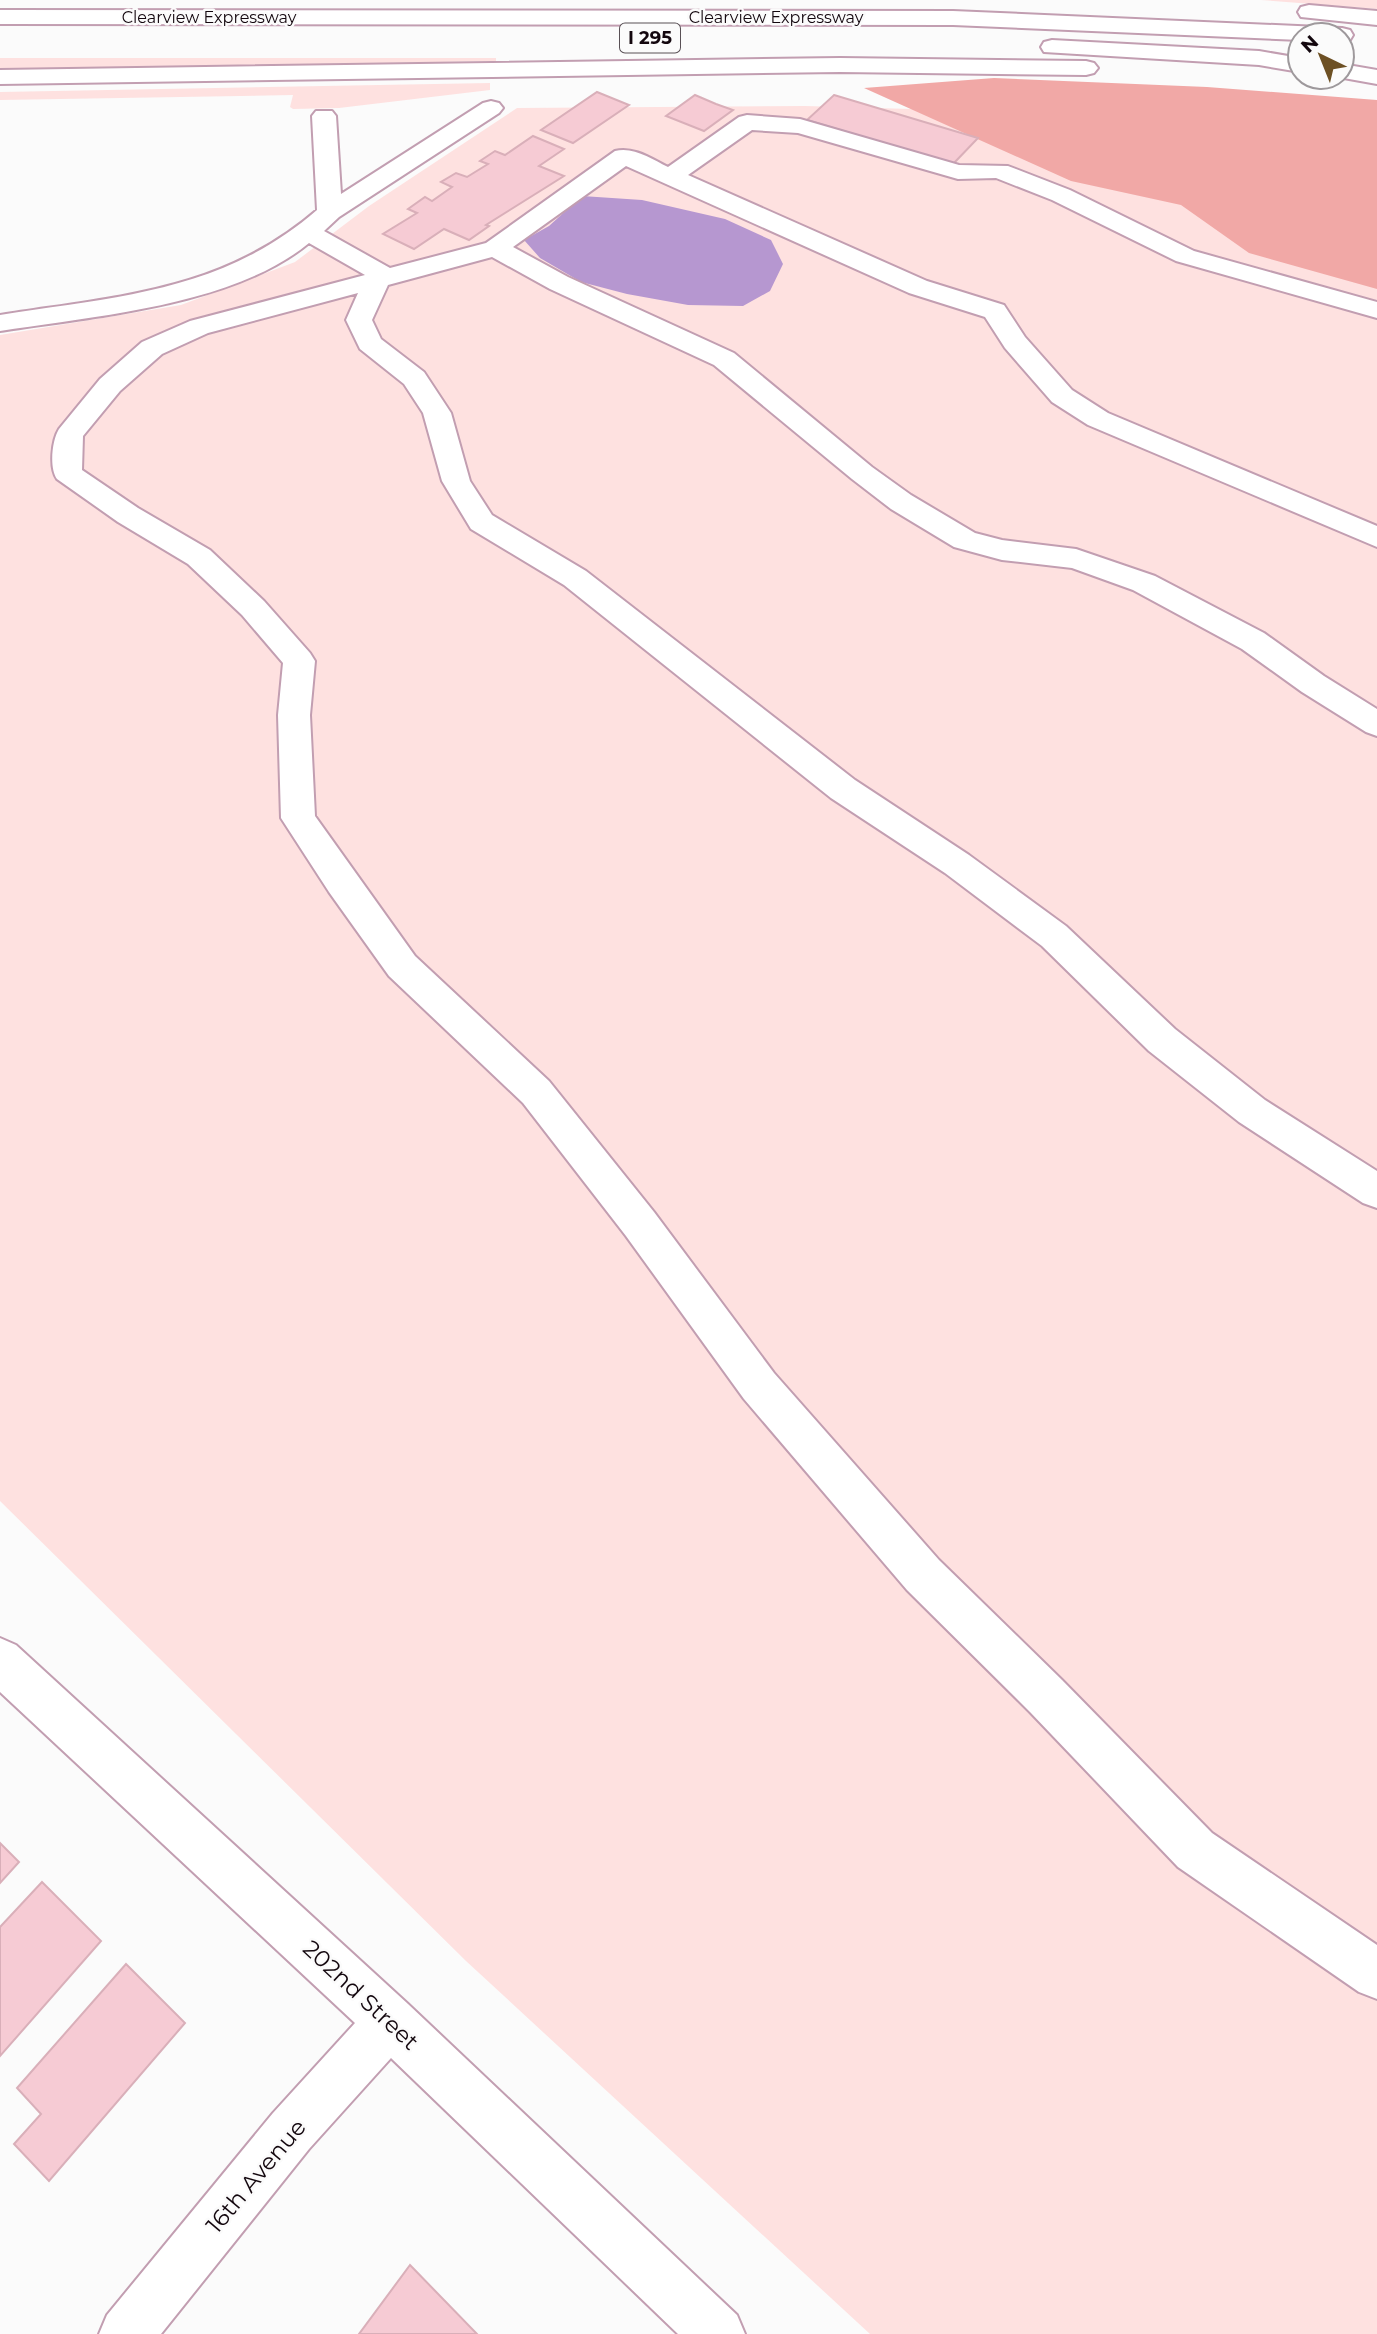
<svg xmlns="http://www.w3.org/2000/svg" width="1377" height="2334" viewBox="0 0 1377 2334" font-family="Montserrat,sans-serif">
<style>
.green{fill:#fee1e0}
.forest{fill:#f1a8a6}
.water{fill:#b697d0}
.building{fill:#f6cbd4;stroke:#d9afb9;stroke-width:2}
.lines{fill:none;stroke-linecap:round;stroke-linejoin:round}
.minor-casing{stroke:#c29eb1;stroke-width:4}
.highway-casing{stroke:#c29eb1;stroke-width:4}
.minor{fill:#fff;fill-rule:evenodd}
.highway{fill:#fff;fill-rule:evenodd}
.labels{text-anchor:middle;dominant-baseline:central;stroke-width:5;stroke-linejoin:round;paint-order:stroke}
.far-street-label{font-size:16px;fill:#13070e;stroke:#fbfbfb}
.shield{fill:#fbfbfb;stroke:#595055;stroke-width:2}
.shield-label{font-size:18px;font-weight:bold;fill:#13070e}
.near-street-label{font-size:23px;fill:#13070e;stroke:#fbfbfb}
</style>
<rect width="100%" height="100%" fill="#fbfbfb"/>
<g class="green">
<path d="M 1261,0 L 1377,0 L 1377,9 Z"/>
<path d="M 0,58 L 496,58 L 496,61 L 0,70 Z"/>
<path d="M 490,83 L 490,90 L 339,108 L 293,109 L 290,107 L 293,95 L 0,100 L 0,92 Z"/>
<path d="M 805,106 L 1377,122 L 1377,2334 L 870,2334 L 466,1961 L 0,1501 L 0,335 L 181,305 L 295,262 L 369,206 L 517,108 Z"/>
</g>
<path class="forest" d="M 994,78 L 1207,87 L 1377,100 L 1377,289 L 1249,253 L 1181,205 L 1071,181 L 864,88 Z"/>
<path class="water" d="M 582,196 L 642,200 L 725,219 L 771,240 L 783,264 L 770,291 L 743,306 L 688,305 L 627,294 L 581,282 L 540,258 L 524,240 L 549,226 Z"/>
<g class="building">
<path d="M 597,92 L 629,105 L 573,143 L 541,130 Z"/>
<path d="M 695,95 L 716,104 L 733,110 L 704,131 L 666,116 Z"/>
<path d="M 834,95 L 978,138 L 953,164 L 807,120 Z"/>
<path d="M 533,136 L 564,149 L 539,166 L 564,176 L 486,225 L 489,226 L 469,240 L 444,229 L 414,249 L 383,234 L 417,213 L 408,209 L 425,197 L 432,201 L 452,187 L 441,182 L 456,173 L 467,177 L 488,164 L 480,161 L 495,151 L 505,155 Z"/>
<path d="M 0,1843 L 19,1862 L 0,1883 Z"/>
<path d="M 42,1882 L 101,1941 L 0,2056 L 0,1927 Z"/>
<path d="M 126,1964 L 185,2023 L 49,2181 L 14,2144 L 41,2114 L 17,2088 Z"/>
<path d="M 410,2265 L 477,2334 L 359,2334 Z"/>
</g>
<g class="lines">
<g class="minor-casing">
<g id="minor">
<path d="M 491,101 L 499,103 L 503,108 L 499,113 L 339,217 L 324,231 L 390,268 L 486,243 L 615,151 C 633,146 652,159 668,167 L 739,117 L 747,115 L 800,119 L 959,165 L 1008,166 L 1070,190 L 1194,251 L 1377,302 L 1377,318 L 1176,261 L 1052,200 L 996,178 L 958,179 L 798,133 L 752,130 L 688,175 L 927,281 L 1004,305 L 1025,337 L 1072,390 L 1108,413 L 1377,526 L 1377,547 L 1088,425 L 1052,402 L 1005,348 L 985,317 L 909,293 L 626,166 L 513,247 L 568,277 L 734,353 L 872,467 L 911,495 L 975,533 L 1002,540 L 1076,549 L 1155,576 L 1264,633 L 1324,676 L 1377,709 L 1377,736 L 1366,732 L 1302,692 L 1242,649 L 1133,590 L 1072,568 L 1002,560 L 954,547 L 891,509 L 852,479 L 714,365 L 550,289 L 492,257 L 388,285 L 372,320 L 381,339 L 424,372 L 451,413 L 470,481 L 492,515 L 586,571 L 855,780 L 969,855 L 1066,926 L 1175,1029 L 1265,1100 L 1377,1171 L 1377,1208 L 1363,1203 L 1239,1122 L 1149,1051 L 1042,946 L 945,873 L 831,798 L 564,585 L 471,529 L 442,481 L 423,413 L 404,384 L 360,349 L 346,320 L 358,293 L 208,333 L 162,354 L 120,391 L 83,436 L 82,470 L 138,508 L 210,550 L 264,601 L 310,653 L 315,661 L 310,715 L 315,816 L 415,956 L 549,1081 L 654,1212 L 774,1373 L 939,1560 L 1062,1680 L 1212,1833 L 1377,1945 L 1377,1999 L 1359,1992 L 1178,1867 L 1030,1712 L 907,1590 L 744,1399 L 626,1236 L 523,1103 L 389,976 L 329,892 L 281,818 L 278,715 L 283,663 L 242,615 L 188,564 L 118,522 L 57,479 C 49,468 52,440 59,429 L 100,379 L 142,342 L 190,321 L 365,275 L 309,243 C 233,306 94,316 0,331 L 0,315 C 119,296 222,292 317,210 L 312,116 L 316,111 L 332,111 L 336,116 L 341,194 L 483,103 Z"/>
<path d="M 0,1638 L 16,1645 L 408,2004 L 737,2315 L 745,2334 L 678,2334 L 391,2058 L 309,2149 L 161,2334 L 99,2334 L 107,2315 L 273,2113 L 355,2023 L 0,1692 Z"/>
</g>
</g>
<g class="highway-casing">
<g id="highway">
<path d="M 1309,5 L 1377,11 L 1377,25 L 1301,17 L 1298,12 L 1301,7 Z"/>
<path d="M 0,10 L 953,11 L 1342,28 L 1350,30 L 1353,35 L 1350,40 L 1342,42 L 1342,35 L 1300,35 L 1300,40 L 953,25 L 0,24 Z"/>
<path d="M 1052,40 L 1259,51 L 1300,58 L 1300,72 L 1259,65 L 1044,52 L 1041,47 L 1044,42 Z"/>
<path d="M 840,58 L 1086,61 L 1094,63 L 1098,68 L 1094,73 L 1086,75 L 840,72 L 0,84 L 0,70 Z"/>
<path d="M 1342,64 L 1377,70 L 1377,84 L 1338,77 L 1342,77 Z"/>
</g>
</g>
<use href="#minor" class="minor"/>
<use href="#highway" class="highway"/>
</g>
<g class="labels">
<g class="far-street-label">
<text x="209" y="17">Clearview Expressway</text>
<text x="776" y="17">Clearview Expressway</text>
</g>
<rect class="shield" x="620" y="23.5" width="60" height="29" rx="5"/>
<g class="shield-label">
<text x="650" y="38">I 295</text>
</g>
<g class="near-street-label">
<text transform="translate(361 1995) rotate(43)">202nd Street</text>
<text transform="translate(256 2176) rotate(-50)">16th Avenue</text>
</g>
</g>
<g transform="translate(1321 56) rotate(317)"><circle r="33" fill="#fbfbfb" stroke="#9e999c" stroke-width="2"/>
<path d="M0-5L12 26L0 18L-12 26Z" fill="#6d5024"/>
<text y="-10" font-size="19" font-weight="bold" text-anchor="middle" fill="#13070e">N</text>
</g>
</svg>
